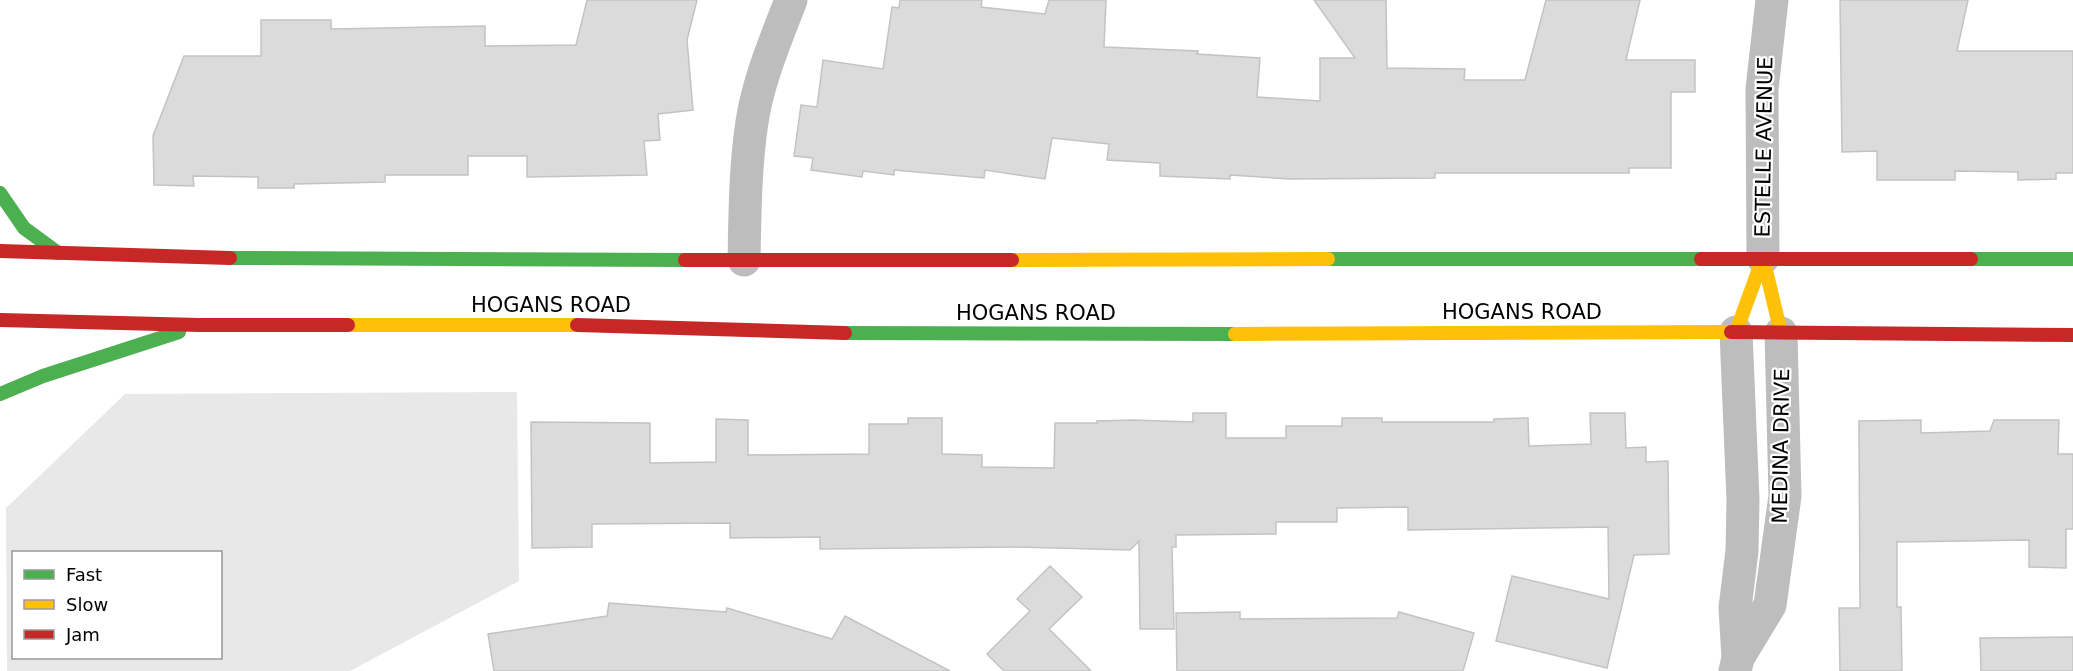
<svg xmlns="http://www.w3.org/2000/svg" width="2073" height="671" viewBox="0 0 2073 671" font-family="'DejaVu Sans',sans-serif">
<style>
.green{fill:#e8e8e8;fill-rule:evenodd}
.building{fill:#dbdbdb;stroke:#c3c3c3;stroke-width:1.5}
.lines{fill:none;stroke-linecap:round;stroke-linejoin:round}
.street{stroke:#bdbdbd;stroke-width:33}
.fast{stroke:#4caf50;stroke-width:14}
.slow{stroke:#ffc107;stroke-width:14}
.jam{stroke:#c62828;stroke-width:14}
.labels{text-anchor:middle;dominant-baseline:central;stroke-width:4.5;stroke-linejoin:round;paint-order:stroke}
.street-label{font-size:21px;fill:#000;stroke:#fff}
</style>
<rect width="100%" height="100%" fill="#fff"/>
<path class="green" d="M 517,392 L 519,581 L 350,671 L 7,671 L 6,508 L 125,394 ZM 14,552 L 220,552 L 220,658 L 14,658 Z"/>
<g class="building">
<path d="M 587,0 L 697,0 L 687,40 L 693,110 L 658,114 L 660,140 L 644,141 L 647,175 L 527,177 L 527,156 L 468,156 L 468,175 L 385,175 L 385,182 L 294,184 L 294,188 L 258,188 L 258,177 L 193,176 L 194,186 L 154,185 L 153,136 L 184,56 L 261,56 L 261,20 L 331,20 L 331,29 L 485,26 L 485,46 L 576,45 Z"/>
<path d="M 900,0 L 982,0 L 981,7 L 1045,14 L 1049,0 L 1106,0 L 1104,47 L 1198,51 L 1197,54 L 1260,58 L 1257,97 L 1320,101 L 1320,58 L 1355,58 L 1314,0 L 1386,0 L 1387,68 L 1465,69 L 1464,80 L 1525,80 L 1546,0 L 1640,0 L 1626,60 L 1695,60 L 1695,92 L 1671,92 L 1671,168 L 1629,168 L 1629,173 L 1435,173 L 1435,178 L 1290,179 L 1230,175 L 1230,179 L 1160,176 L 1160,163 L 1107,160 L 1109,144 L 1052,138 L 1045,179 L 985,170 L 984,178 L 894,170 L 894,175 L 863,171 L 862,177 L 811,170 L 813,158 L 794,156 L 801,105 L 817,107 L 823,60 L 883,69 L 892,7 L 899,8 Z"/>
<path d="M 1840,0 L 1968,0 L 1957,51 L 2073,51 L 2073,173 L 2056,173 L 2056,179 L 2018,180 L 2018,172 L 1955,171 L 1955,180 L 1877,180 L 1877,151 L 1842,152 Z"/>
<path d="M 1193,413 L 1226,413 L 1226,438 L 1286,438 L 1286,426 L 1342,426 L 1342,418 L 1382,418 L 1382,422 L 1494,422 L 1494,419 L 1528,418 L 1529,446 L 1591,444 L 1590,413 L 1625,413 L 1626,448 L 1646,447 L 1646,462 L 1668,461 L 1669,554 L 1634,555 L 1607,668 L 1496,641 L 1512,576 L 1609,599 L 1608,527 L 1408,530 L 1408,507 L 1337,508 L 1337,522 L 1276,522 L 1276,534 L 1176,535 L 1176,547 L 1172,547 L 1174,629 L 1140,629 L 1139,541 L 1130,550 L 1017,547 L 820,549 L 820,537 L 730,538 L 730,523 L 592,524 L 592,547 L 532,548 L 531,422 L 650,423 L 650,463 L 716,462 L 716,419 L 748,420 L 748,455 L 869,454 L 869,424 L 908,424 L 908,418 L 942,418 L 942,454 L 982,455 L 982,467 L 1054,468 L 1055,423 L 1097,423 L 1097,421 L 1132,420 L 1193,422 Z"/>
<path d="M 1921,420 L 1921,433 L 1990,431 L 1994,420 L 2059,420 L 2058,454 L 2073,454 L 2073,529 L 2066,529 L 2066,568 L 2029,567 L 2029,540 L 1897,542 L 1897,607 L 1901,607 L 1902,671 L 1840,671 L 1839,608 L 1860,608 L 1859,421 Z"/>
<path d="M 1050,566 L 1082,597 L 1049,629 L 1091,671 L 1004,671 L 987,654 L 1030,611 L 1017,599 Z"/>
<path d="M 609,603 L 726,612 L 727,608 L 832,639 L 845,616 L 950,671 L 494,671 L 488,634 L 607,616 Z"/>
<path d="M 1240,612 L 1240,619 L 1397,618 L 1399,612 L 1474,633 L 1463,671 L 1177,671 L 1176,613 Z"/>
<path d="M 2073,637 L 2073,671 L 1981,671 L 1980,638 Z"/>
</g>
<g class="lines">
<g class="street">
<path d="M 1763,258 L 1762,89 L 1772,0"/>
<path d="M 744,260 C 745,214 745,168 752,122 C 758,81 776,39 791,0"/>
<path d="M 1738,658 L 1770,605 L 1785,496 L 1781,333"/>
<path d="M 1735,671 L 1738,658 L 1735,608 L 1742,551 L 1743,500 L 1736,332"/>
</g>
<g class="fast">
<path d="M 0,193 L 24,228 L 58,253"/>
<path d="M 230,258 L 685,260"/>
<path d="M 1328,259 L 1701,259"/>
<path d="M 1971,259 L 2073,259"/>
<path d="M 845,333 L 1235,334"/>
<path d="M 0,394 L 43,376 L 179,332"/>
</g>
<g class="slow">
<path d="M 1763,258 L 1781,333"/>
<path d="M 1012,260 L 1328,259"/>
<path d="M 348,325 L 577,325"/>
<path d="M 1736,332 L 1763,258"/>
<path d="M 1235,334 L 1731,332"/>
</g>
<g class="jam">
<path d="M 0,251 L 230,258"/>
<path d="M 1701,259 L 1971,259"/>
<path d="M 685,260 L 1012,260"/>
<path d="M 0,320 L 200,325 L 348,325"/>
<path d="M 577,325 L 845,333"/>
<path d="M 1731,332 L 2073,335"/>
</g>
</g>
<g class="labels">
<g class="street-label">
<text transform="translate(1764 147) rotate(-89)">ESTELLE AVENUE</text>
<text x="551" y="305">HOGANS ROAD</text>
<text x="1522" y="312">HOGANS ROAD</text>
<text x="1036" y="313">HOGANS ROAD</text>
<text transform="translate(1781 446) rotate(-89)">MEDINA DRIVE</text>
</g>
</g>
<rect x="12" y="551" width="210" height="108" fill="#ffffff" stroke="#999999" stroke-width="1.5"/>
<rect x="24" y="570" width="30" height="9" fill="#4caf50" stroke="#999999" stroke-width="1.5"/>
<text x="66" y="581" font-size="18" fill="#000000">Fast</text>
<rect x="24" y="600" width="30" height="9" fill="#ffc107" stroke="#999999" stroke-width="1.5"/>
<text x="66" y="611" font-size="18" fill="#000000">Slow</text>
<rect x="24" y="630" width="30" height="9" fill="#c62828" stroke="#999999" stroke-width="1.5"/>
<text x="66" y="641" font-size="18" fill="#000000">Jam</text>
</svg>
